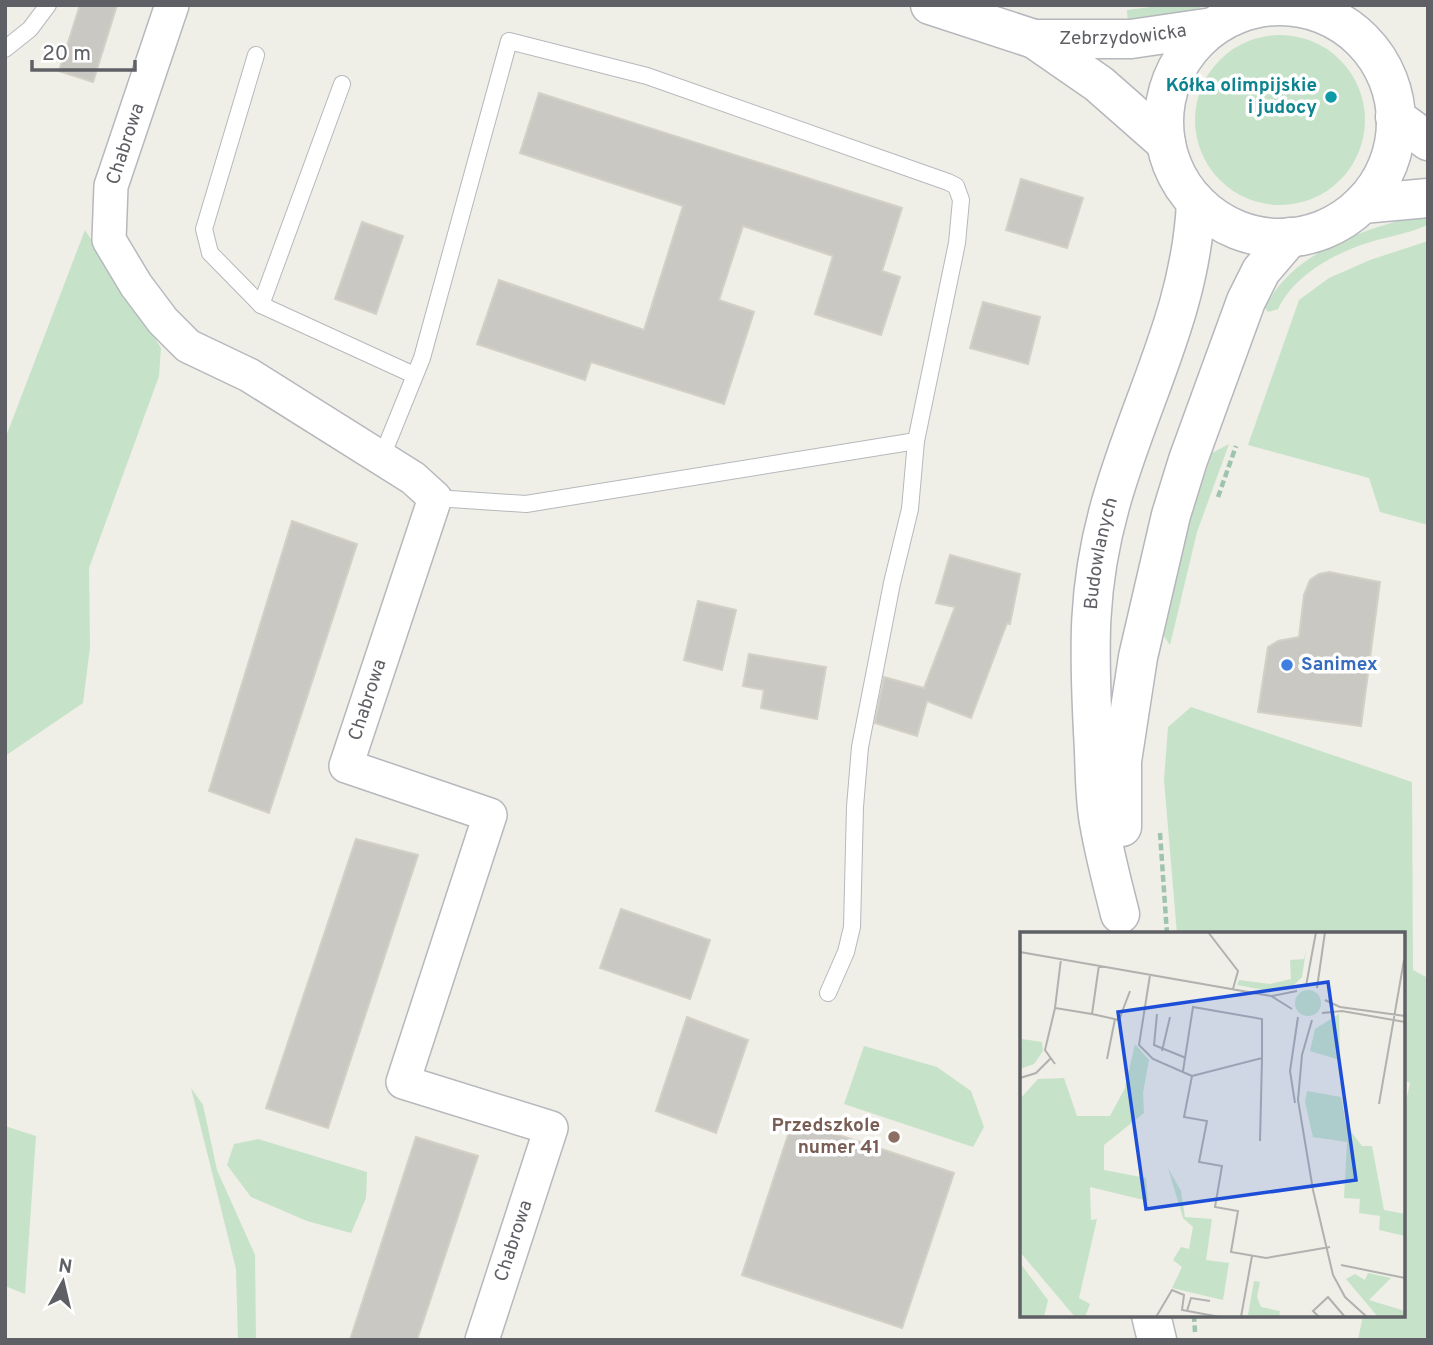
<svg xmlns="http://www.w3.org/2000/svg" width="1433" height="1345" viewBox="0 0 1433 1345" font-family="Overpass,sans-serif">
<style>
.green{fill:#c6e3c9}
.building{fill:#cac8c3;stroke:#d3d0c5;stroke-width:2}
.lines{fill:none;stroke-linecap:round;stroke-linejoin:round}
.lane-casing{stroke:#b6b8bc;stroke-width:18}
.street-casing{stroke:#b6b8bc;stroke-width:36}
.secondary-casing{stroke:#b5b7bc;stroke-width:41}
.path{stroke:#9fc4ae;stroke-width:4.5;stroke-dasharray:7 3.5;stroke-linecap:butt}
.lane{stroke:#fff;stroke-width:16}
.street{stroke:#fff;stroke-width:33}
.secondary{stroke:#fff;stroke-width:38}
.culture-dot{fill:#0f9aa8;stroke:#fff;stroke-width:2.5}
.shop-dot{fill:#3f7fe0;stroke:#fff;stroke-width:2.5}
.education-dot{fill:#8d6e63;stroke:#fff;stroke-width:2.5}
.labels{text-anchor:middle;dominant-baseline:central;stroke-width:7;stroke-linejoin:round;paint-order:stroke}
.street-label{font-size:19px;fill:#5e6065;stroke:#fff}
.culture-label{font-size:19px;font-weight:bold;fill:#0d838f;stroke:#fff;text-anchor:end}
.shop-label{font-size:19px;font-weight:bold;fill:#366cbe;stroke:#fff;text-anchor:start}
.education-label{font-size:19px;font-weight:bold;fill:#785e54;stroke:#fff;text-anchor:end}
.inset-road{fill:none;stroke:#b1b1af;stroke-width:2}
.view{fill:#1d4ed8;fill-opacity:0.15;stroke:#1d4ed8;stroke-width:3.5}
.inset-edge{fill:none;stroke:#5e6065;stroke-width:3.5}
</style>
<rect width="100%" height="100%" fill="#efeee7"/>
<g class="green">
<path d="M 1167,5 L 1206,5 L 1187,13 L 1128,24 L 1127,10 Z"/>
<circle cx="1280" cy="120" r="85"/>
<path d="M 1428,213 L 1428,225 C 1408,234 1385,237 1364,244 C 1330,256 1294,276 1278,309 L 1268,312 L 1265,308 C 1293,249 1369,228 1428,213 Z"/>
<path d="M 85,230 L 161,348 L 159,376 L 89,568 L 90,647 L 83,703 L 5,756 L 5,439 Z"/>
<path d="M 1428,241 L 1428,525 L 1380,512 L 1369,478 L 1248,445 L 1299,300 L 1329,278 L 1370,260 Z"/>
<path d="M 1229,444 L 1197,532 L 1170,645 L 1161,632 L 1187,528 L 1212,453 Z"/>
<path d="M 1191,707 L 1412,782 L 1413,970 L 1428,978 L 1428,1340 L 1358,1340 L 1363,1315 L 1403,1315 L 1403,1114 L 1410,1083 L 1403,1080 L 1403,934 L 1177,934 L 1164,780 L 1168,727 Z"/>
<path d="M 864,1046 L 937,1067 L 971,1091 L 984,1127 L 973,1147 L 844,1104 Z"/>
<path d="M 191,1088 L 203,1105 L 217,1170 L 255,1255 L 256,1340 L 238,1340 L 236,1269 Z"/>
<path d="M 5,1126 L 36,1136 L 25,1294 L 5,1286 Z"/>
<path d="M 258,1139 L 367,1172 L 366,1198 L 351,1233 L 307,1221 L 251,1197 L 227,1165 L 234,1144 Z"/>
</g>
<g class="building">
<path d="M 80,5 L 117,5 L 93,82 L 59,71 Z"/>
<path d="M 539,93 L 902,208 L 882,271 L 900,277 L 881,335 L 815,314 L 833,256 L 743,226 L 719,300 L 754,312 L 724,404 L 591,362 L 585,380 L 477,344 L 499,280 L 644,330 L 683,206 L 520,153 Z"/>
<path d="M 1021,179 L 1083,198 L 1067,248 L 1006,230 Z"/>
<path d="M 362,222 L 403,236 L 376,314 L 335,299 Z"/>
<path d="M 983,302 L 1040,317 L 1028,364 L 970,348 Z"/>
<path d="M 292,521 L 357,544 L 269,813 L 209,791 Z"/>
<path d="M 950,555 L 1020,574 L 1010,624 L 1007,623 L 971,718 L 927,701 L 917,736 L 875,723 L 884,677 L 924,688 L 955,607 L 936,603 Z"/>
<path d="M 1329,572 L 1380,582 L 1361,726 L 1258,712 L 1268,647 L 1278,641 L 1299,637 L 1304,595 L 1310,580 L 1319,574 Z"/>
<path d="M 698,601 L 736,610 L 722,670 L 684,660 Z"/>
<path d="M 749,654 L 826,667 L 817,719 L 761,708 L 764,690 L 743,686 Z"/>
<path d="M 356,839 L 418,855 L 328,1128 L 266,1108 Z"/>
<path d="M 621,909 L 710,940 L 690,999 L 600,968 Z"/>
<path d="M 687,1017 L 748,1040 L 716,1133 L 656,1111 Z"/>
<path d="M 793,1120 L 954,1173 L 902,1328 L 742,1275 Z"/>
<path d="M 416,1137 L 478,1156 L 417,1340 L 350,1340 Z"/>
</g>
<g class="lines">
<g class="lane-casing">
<g id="lane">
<path d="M 5,49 L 30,29 L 48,5"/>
<path d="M 256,55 L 204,229 L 210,253 L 261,305 L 414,375"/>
<path d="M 261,305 L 342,84"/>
<path d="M 381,459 L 422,358 L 509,41 L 647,76 L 948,182 L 956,186 L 961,200 L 957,243 L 916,441"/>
<path d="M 435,498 L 526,504 L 916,441 L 910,509 L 892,583 L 860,747 L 855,807 L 852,927 L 846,952 L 828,993"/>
</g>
</g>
<g class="street-casing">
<path id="street" d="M 172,5 L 111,186 L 109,240 L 136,285 L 163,321 L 188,346 L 249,375 L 413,478 L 435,498 L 346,766 L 490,815 L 403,1082 L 551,1128 L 482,1340"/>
</g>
<g class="secondary-casing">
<g id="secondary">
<path d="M 930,5 L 1034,39 L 1099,84 L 1166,143"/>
<circle cx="1280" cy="122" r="116"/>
<path id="s1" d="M 1034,39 L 1131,39 L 1213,27"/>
<path d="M 1395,117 L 1428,141"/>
<path d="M 1362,204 L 1428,198"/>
<path d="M 1122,827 L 1122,761 L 1138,657 L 1171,515 L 1188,460 L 1246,301 L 1261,271 L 1290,237"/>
<path id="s2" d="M 1120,914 C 1112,882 1103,849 1098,816 C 1094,788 1095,759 1093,732 C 1089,649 1087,588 1110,506 C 1139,401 1191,314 1196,202"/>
<path d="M 1151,1315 L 1157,1340"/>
</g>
</g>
<g class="path">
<path d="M 1218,497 L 1236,446"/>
<path d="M 1160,833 L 1167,934"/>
<path d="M 1194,1315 L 1195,1332"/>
</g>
<use href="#lane" class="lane"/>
<use href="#street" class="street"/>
<use href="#secondary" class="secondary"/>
</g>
<circle class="culture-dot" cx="1331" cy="97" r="7"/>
<circle class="shop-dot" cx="1287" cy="665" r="7"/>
<circle class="education-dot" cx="894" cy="1137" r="7"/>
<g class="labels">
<g class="street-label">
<text stroke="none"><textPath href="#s1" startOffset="89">Zebrzydowicka</textPath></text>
<text transform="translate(126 144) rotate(-72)">Chabrowa</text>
<text stroke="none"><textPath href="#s2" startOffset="364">Budowlanych</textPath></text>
<text transform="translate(368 700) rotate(-72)">Chabrowa</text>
<text transform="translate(514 1241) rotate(-72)">Chabrowa</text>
</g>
<g class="culture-label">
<text x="1317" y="86">Kółka olimpijskie<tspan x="1317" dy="22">i judocy</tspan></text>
</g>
<g class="shop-label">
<text x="1301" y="665">Sanimex</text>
</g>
<g class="education-label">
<text x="880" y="1126">Przedszkole<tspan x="880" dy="22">numer 41</tspan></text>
</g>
</g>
<g transform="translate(1020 932)">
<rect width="385" height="385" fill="#efeee7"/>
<path d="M 286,18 L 282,45 L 273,54 L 249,59 L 217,53 L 219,48 L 250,52 L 271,47 L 270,28 L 284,27 ZM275 71a13 13 0 1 1 26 0a13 13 0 1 1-26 0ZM 319,82 L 320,128 L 290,119 L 295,97 ZM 2,107 L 22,110 L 23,119 L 14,132 L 0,137 ZM 115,112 L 129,128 L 123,161 L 124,181 L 84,213 L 84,238 L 126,246 L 128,269 L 70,255 L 71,288 L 77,287 L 59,366 L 70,372 L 65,385 L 55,385 L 0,320 L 0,167 L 18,147 L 44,146 L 57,184 L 90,184 L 105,156 ZM 287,159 L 321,165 L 326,193 L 342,214 L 352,214 L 364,278 L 385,282 L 385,304 L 359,298 L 360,284 L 339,281 L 340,267 L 324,266 L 327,210 L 293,205 L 285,170 ZM 148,236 L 161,259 L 165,285 L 192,287 L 186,328 L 209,331 L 203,368 L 152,356 L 162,335 L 153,328 L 161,315 L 169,317 L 173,295 L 163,286 ZM 0,331 L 28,368 L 24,385 L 0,385 ZM 348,341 L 371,346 L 349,368 L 385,379 L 385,385 L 358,385 L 326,347 L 335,342 L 345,348 ZM 234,349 L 240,350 L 237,365 L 241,375 L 260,379 L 259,385 L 228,383 Z" fill="#c6e3c9"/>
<path class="inset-road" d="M 188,0 L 218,39 L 213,57M 0,20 L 251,64 L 272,77M 41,27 L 35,76 L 72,82 L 79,33M 130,43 L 119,113 L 133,127 L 172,144M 286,54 L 296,0M 297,56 L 305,0M 252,64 L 277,59M 305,68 L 320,75 L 385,84M 35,76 L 25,118 L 35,132M 302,81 L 322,79 L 385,90M 72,82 L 99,88 L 110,59M 137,82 L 134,113 L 166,126M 292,88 L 282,123 L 278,168 L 293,258 L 313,343 L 325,365 L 347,385M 142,119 L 150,85M 87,127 L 95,87M 163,139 L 173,75 L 242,87 L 242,126M 172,144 L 164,185 L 187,189 L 179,230 L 202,234 L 195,275 L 218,279 L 211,320 L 246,326 L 310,315M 172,144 L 242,126 L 240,209M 0,146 L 16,141 L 31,126M 275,171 L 270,139 L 278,85M 359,172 L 384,28M 321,333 L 385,346M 167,379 L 171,366 L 190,369M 136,385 L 152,358 L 164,363 L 162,378 L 200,385M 221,385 L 232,324M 299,385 L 293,379 L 308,365 L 325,385"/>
<path class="view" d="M 308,50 L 336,248 L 126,277 L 98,80 Z"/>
<rect width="385" height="385" class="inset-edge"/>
</g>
<rect width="1433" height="1345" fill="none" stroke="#5e6065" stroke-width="14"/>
<g transform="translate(63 1282) rotate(8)" stroke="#ffffff" stroke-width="5" paint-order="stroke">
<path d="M0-5L12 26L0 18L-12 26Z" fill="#5e6065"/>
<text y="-10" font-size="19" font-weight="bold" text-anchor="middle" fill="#5e6065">N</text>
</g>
<path d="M32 60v10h103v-10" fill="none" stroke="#5e6065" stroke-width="3.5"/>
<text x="42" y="60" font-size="21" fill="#5e6065" stroke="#ffffff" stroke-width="5" paint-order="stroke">20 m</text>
</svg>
